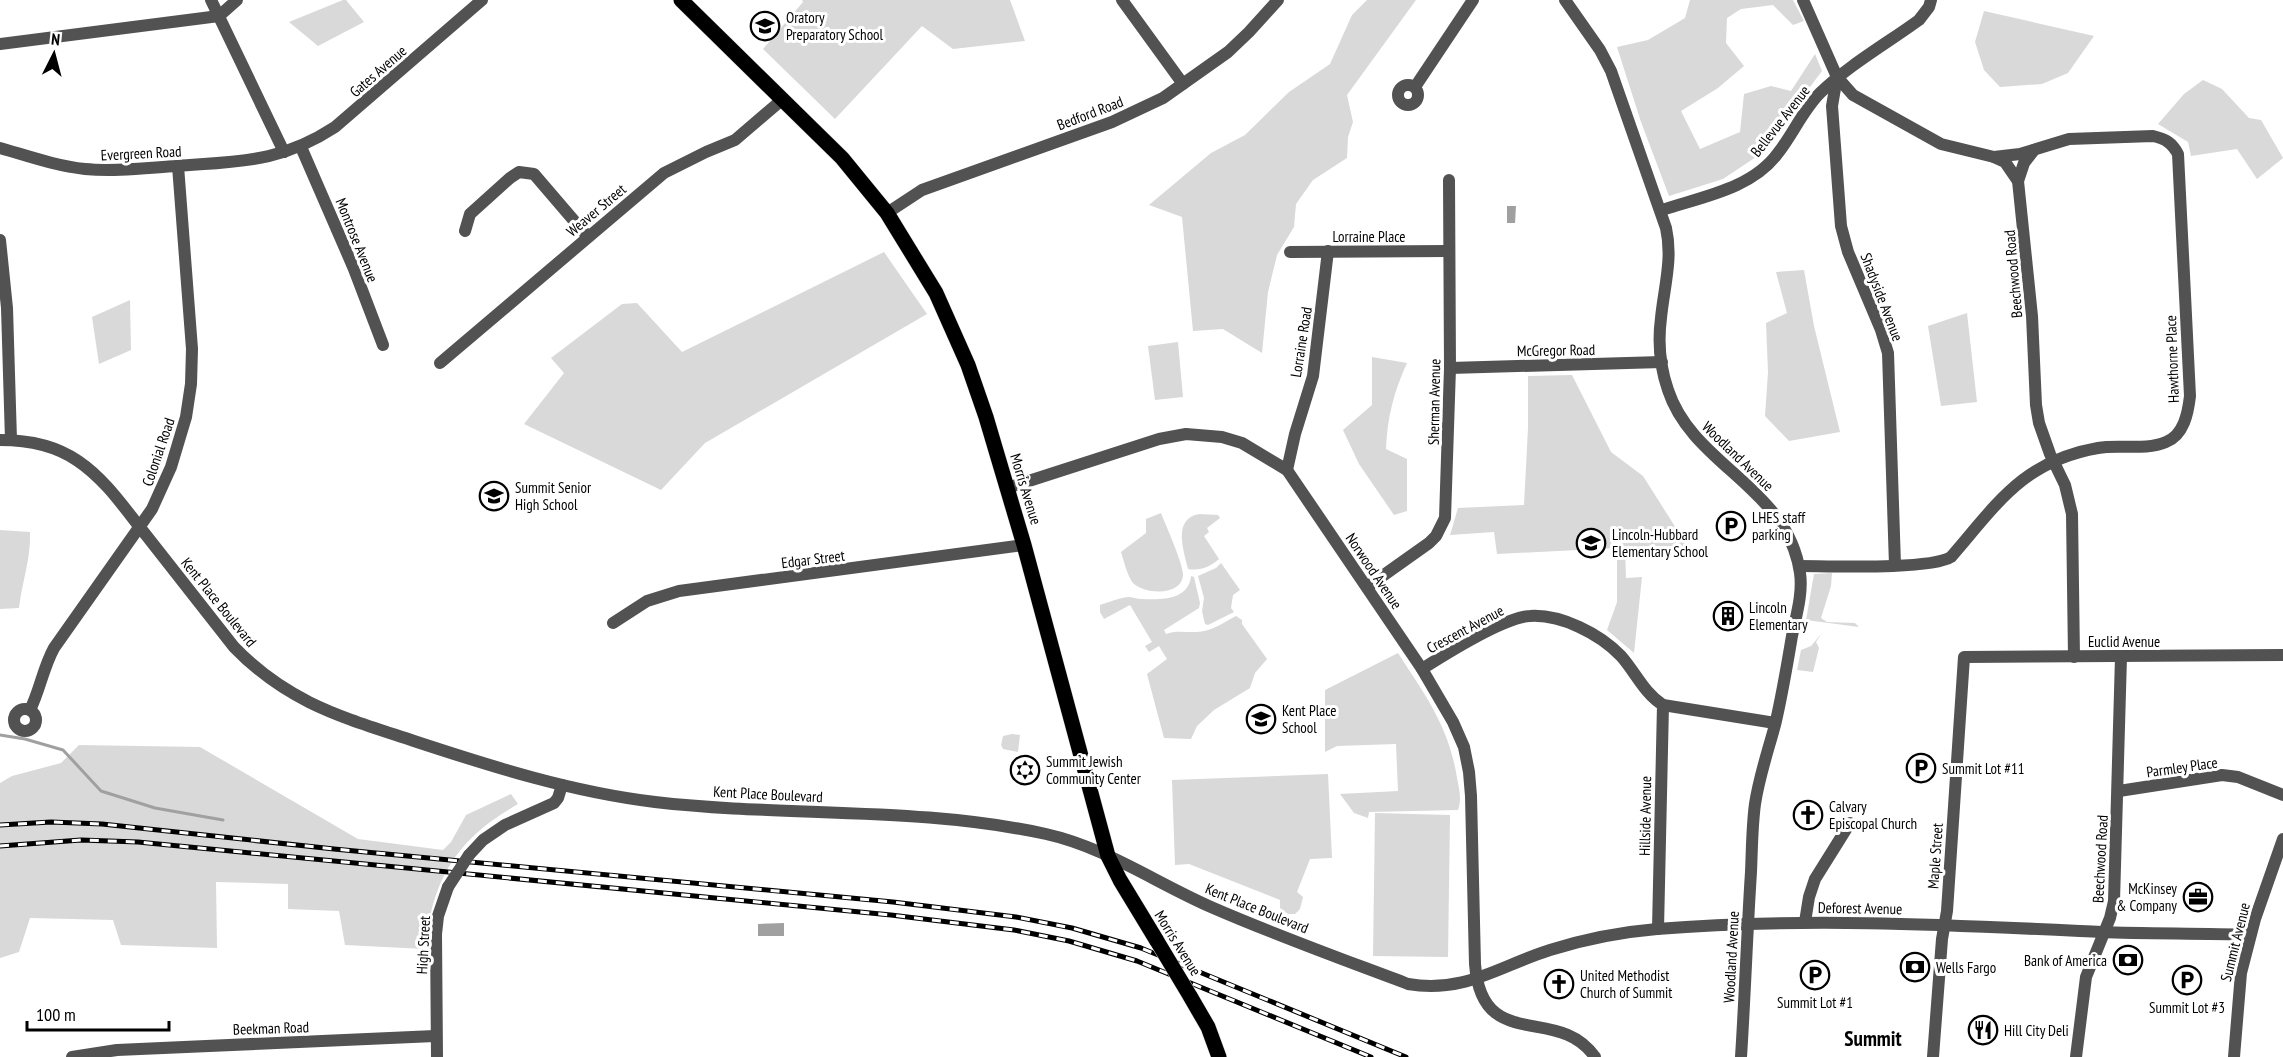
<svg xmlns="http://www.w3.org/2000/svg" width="2283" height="1057" viewBox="0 0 2283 1057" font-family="'PT Sans Narrow',sans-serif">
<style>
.green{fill:#d9d9d9}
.water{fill:#a0a0a0}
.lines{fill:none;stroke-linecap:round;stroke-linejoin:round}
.stream{stroke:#a0a0a0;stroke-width:3}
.major-casing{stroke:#dbdbdb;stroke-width:16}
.minor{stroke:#525252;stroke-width:12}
.major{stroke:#000;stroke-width:15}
.rail-casing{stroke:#000;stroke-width:5}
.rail{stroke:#fff;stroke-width:3;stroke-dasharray:9;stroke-linecap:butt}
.major-bridge-casing{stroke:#dbdbdb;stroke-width:16;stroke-linecap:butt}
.minor-bridge{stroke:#525252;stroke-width:12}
.major-bridge{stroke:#000;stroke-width:15}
.labels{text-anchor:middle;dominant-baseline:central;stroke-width:6;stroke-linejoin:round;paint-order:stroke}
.poi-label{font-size:15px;fill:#000;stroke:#fff;text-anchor:start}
.street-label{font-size:15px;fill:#000;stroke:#fff}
.district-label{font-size:21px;font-weight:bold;fill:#000;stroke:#fff}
</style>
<rect width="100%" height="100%" fill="#fff"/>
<g class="green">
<path d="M 343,0 L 346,0 L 364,22 L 318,46 L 289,22 Z"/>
<path d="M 802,0 L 1010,0 L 1025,41 L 953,49 L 922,26 L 835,119 L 763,49 L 803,2 Z"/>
<path d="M 1367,0 L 1416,0 L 1347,95 L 1353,122 L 1348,137 L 1347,158 L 1313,180 L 1296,204 L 1294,227 L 1277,255 L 1268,292 L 1262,353 L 1223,329 L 1193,331 L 1182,217 L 1149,205 L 1211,153 L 1245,135 L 1289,92 L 1330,64 L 1352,15 Z"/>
<path d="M 1690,0 L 1793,0 L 1804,21 L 1793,25 L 1773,5 L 1741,9 L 1727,18 L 1726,43 L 1744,66 L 1718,88 L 1681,111 L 1700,149 L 1740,132 L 1744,94 L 1771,86 L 1791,91 L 1815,54 L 1822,71 L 1759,155 L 1723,179 L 1669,196 L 1641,122 L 1617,47 L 1648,40 L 1685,18 Z"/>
<path d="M 1984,11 L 2094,36 L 2068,73 L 2042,84 L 2000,87 L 1984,70 L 1975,42 Z"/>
<path d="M 2203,80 L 2222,89 L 2249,118 L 2261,120 L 2283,158 L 2257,179 L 2237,149 L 2191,156 L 2188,142 L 2158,124 L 2184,94 Z"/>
<path d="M 884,252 L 927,314 L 705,443 L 661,490 L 524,424 L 564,373 L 551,358 L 622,304 L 637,303 L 682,352 Z"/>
<path d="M 1804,270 L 1814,326 L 1840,432 L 1789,441 L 1765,416 L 1768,372 L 1766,323 L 1787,313 L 1776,272 Z"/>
<path d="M 130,300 L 131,350 L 99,364 L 92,317 Z"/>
<path d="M 1967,313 L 1977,402 L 1941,406 L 1928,326 Z"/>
<path d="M 1178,342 L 1183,397 L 1155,400 L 1148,346 Z"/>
<path d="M 1372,357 L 1407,363 C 1394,391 1387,418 1386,449 L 1407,459 L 1407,511 L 1394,515 L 1359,464 L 1343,430 L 1372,405 Z"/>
<path d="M 1572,375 L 1611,452 L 1643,476 L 1688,547 L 1685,554 C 1667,562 1643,551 1625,547 L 1626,578 L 1642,577 L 1634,653 L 1607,630 L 1617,602 L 1617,548 L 1497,554 L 1494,532 L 1450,535 L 1458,508 L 1524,505 L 1528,428 L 1528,376 Z"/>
<path d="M 1161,513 C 1166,526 1183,563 1183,575 C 1182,596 1145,595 1133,583 C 1127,575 1124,561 1121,552 L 1146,533 L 1146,519 Z"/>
<path d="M 1199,514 L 1218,515 L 1220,518 L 1207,528 L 1209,532 L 1204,536 L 1219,559 C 1210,567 1200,571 1188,569 C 1184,551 1172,519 1199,514 Z"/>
<path d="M 0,530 L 30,532 C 31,559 22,581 19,608 L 0,609 Z"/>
<path d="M 1221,563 L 1240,590 L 1233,595 L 1231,608 L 1234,612 L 1208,625 L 1205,624 L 1202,611 L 1204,598 L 1198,576 L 1216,568 Z"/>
<path d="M 1832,573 L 1831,586 L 1821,618 L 1827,622 L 1855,623 L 1859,627 L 1806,620 L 1814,574 Z"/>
<path d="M 1191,576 L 1194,577 L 1200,603 L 1199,608 L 1164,630 L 1166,634 C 1177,629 1192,634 1204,631 C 1215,629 1226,621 1236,616 L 1242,620 L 1242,624 L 1267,659 L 1255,673 L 1250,688 L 1214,710 L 1197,726 L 1191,739 L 1164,738 L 1147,674 L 1167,659 L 1159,646 L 1149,652 L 1145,646 L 1152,642 L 1130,605 L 1104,619 L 1100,612 L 1100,605 C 1109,602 1119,598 1128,597 C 1132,597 1137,599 1142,599 C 1161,600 1189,600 1191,576 Z"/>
<path d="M 1822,633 L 1816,642 L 1819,648 L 1813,672 L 1797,670 L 1801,650 L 1811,646 Z"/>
<path d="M 1398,653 C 1425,695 1449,726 1457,778 C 1459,788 1462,800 1458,810 L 1369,812 L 1368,818 L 1354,813 L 1340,794 L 1398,791 L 1396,744 L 1337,746 L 1325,752 L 1325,690 Z"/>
<path d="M 1012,734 L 1020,735 L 1018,752 L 1003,749 L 1001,745 L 1003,736 Z"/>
<path d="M 79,745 L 200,747 L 358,839 L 443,850 L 451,842 L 466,815 L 511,794 L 518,804 C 456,839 432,879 425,949 L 345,945 L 339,911 L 288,909 L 288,884 L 216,882 L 217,948 L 121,945 L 113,920 L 30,918 L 19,952 L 0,958 L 0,783 L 12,776 L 61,763 Z"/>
<path d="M 1328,774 L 1332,858 L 1310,859 L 1297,892 L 1303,897 L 1300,909 L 1295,914 L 1288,914 L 1280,908 L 1280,900 L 1189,864 L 1175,865 L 1172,780 Z"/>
<path d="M 1375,813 L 1450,815 L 1448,957 L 1373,956 Z"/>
</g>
<g class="water">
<path d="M 1507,206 L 1516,206 L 1515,223 L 1507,223 Z"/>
<path d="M 784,923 L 784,936 L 758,936 L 758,924 Z"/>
</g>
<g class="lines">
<path class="stream" d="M 0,735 L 25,739 L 63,750 L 101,791 L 155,808 L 223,820"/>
<g class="major-casing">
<g id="major">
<path d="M 681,0 L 842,158 L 887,213 L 936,293 L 968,365 L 986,417 L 1024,545 L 1108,856 L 1120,880 L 1157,941"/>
<path d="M 1190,996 L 1208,1027 L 1219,1057"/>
</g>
</g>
<g class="minor">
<path d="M 211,0 L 284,152"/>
<path d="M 1122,0 L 1183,84"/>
<path d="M 1565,0 L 1600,50 L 1611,71 L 1666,228 C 1673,259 1664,287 1661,318 C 1658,341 1660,367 1668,390 C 1693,466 1788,487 1800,573 C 1803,594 1796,616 1792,636 C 1787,665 1782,696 1775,725 C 1768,751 1759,777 1755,804 C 1752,826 1752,849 1751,872 C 1747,933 1745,995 1741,1057"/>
<path d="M 1803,0 L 1837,77 L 1853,95 L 1941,144 L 1994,157 L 2005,162 L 2018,181 L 2032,316 L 2036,405 L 2039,423 L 2050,454 L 2065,485 L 2072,514 L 2074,657"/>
<path d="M 0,44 L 219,16 L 237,0"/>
<path d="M 1837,77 L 1832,106 L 1841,226 L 1848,252 L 1881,330 L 1888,353 L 1895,565"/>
<circle cx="1408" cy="95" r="10"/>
<path d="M 1415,87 L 1473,0"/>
<path d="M 301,147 L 354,269 L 383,345"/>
<path d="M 0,148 C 28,156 56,166 85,169 C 115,172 146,168 177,166 C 240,161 280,163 335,127 L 482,0"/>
<path d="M 2018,181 L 2024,163 L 2034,150"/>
<path d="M 1662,210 C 1701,197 1752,189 1778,153 C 1793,134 1803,110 1820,93 C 1849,65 1886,44 1919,20 L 1929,7 L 1931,0"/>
<path d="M 887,213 L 922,190 L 1112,122 L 1163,98 L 1228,52 L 1249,32 L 1278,0"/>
<path d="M 465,231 L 470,214 L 510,178 L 519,172 L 534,174 L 588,237"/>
<path d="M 0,240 L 7,308 L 11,440"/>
<path d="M 1290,252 L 1448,251"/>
<path d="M 440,363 L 664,173 L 706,152 L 735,140 L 783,99"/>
<path d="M 1450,368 L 1662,362"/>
<path d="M 0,440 C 28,440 55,445 78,461 C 106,480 125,509 146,535 C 175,572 205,610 234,647 C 288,703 342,717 414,741 C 493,767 572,792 655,802 C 785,817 917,806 1046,834 C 1105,847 1156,883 1211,907 C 1275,935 1342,959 1408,984 C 1464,994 1499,966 1550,950 C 1585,939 1621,932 1657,929 C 1805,917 1953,925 2101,932 C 2151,934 2201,933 2250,935"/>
<path d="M 1287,470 L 1295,434 L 1313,376 L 1328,251"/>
<path d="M 1007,488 L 1159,439 L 1186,434 L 1222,437 L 1242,443 L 1287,470 L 1422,669 L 1453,722 L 1464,747 L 1469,772 L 1471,796 L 1475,964 C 1482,1055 1558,1003 1595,1057"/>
<path d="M 1799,566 C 1829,566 1930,570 1951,557 C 1997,504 2023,461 2098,448 C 2119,444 2145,451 2166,442 C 2184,435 2188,413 2190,396 L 2178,154 C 2172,143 2166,139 2153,136 L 2069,139 L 2020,154 L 1994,157"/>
<path d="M 1367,587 L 1429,543 L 1436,536 L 1445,518 L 1450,368 L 1449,180"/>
<path d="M 613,623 L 647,601 L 679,591 L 1024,545"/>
<path d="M 1422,669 C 1444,655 1505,617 1530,616 C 1561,614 1600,634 1621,656 C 1636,673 1644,693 1663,705 L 1775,723"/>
<circle cx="25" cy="720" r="11"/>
<path d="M 30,710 C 40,690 43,668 54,648 L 152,509 L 171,467 L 186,417 L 191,384 L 192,349 L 178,166"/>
<path d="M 2119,791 L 2222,775 L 2238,777 L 2283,795"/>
<path d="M 469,855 L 483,840 L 505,825 L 554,803 L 558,798 L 562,785"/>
<path d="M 1805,922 L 1809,897 L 1815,879 L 1850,823"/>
<path d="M 1658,929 L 1663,705"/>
<path d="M 72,1057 L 117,1050 L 435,1036"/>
<path d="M 437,1057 L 436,934 L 438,916 L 448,887"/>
<path d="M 1933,1057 L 1942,939 L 1947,911 L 1964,657 L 2283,655"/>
<path d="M 2076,1057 L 2086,977 L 2110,918 L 2114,901 L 2121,657"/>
<path d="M 2234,1057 L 2241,973 L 2255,919 L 2283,839"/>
</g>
<use href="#major" class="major"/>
<g class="rail-casing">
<g id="rail">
<path d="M 0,825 L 51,822 L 102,824 L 334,849 L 893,902 L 1016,917 L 1072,928 L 1141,948 L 1406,1057"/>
<path d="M 0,846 L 81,840 L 138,842 L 891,915 L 1014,930 L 1069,941 L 1137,961 L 1371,1057"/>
</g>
</g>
<use href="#rail" class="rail"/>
<g class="major-bridge-casing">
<path id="major-bridge" d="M 1157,941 L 1190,996"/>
</g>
<path class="minor-bridge" d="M 448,887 L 469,855"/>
<use href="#major-bridge" class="major-bridge"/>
</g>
<defs>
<g id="school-ring" transform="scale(1.5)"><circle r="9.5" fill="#fff" stroke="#000" stroke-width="1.5"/><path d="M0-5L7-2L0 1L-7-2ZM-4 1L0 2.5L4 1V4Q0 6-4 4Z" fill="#000"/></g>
<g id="parking-ring" transform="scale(1.5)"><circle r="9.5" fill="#fff" stroke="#000" stroke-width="1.5"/><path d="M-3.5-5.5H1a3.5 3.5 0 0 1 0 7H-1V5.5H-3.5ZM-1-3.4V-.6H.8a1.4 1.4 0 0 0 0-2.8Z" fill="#000"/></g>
<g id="building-ring" transform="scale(1.5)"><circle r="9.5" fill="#fff" stroke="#000" stroke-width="1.5"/><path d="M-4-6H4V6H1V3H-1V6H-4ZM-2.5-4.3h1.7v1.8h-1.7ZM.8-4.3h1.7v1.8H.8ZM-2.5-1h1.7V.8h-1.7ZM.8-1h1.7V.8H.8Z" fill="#000"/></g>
<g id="synagogue-ring" transform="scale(1.5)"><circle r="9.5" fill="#fff" stroke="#000" stroke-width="1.5"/><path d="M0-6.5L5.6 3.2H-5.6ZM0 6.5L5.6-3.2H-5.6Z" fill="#000"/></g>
<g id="church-ring" transform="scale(1.5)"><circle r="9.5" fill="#fff" stroke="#000" stroke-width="1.5"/><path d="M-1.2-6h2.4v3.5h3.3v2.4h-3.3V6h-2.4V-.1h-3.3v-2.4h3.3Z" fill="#000"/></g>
<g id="office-ring" transform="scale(1.5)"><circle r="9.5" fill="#fff" stroke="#000" stroke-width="1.5"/><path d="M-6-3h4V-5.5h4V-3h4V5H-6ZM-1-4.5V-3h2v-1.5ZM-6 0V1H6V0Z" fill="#000"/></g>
<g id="bank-ring" transform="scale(1.5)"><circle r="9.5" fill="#fff" stroke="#000" stroke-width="1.5"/><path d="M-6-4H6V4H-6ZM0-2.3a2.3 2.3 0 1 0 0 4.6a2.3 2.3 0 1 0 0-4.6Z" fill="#000"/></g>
<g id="restaurant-ring" transform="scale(1.5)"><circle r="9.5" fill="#fff" stroke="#000" stroke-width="1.5"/><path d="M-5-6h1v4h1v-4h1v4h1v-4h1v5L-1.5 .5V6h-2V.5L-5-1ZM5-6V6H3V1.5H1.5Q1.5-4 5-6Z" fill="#000"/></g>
</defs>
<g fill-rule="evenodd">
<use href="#school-ring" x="765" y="26"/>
<use href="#school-ring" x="494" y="496"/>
<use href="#parking-ring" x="1731" y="526"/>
<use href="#school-ring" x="1591" y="543"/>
<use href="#building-ring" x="1728" y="616"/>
<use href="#school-ring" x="1261" y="719"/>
<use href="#parking-ring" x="1921" y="768"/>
<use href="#synagogue-ring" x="1025" y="770"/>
<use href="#church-ring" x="1808" y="815"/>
<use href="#office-ring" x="2198" y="897"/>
<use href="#bank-ring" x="2128" y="960"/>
<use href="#bank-ring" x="1915" y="967"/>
<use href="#parking-ring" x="1815" y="975"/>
<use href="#parking-ring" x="2187" y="980"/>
<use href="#church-ring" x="1559" y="984"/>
<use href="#restaurant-ring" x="1983" y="1030"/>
</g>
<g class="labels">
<g class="poi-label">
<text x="786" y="17">Oratory<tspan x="786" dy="17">Preparatory School</tspan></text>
<text x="515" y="487">Summit Senior<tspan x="515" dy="17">High School</tspan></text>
<text x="1752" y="517">LHES staff<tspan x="1752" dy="17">parking</tspan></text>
<text x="1612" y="534">Lincoln-Hubbard<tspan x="1612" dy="17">Elementary School</tspan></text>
<text x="1749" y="607">Lincoln<tspan x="1749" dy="17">Elementary</tspan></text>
<text x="1282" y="710">Kent Place<tspan x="1282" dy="17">School</tspan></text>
<text x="1046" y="761">Summit Jewish<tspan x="1046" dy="17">Community Center</tspan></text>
<text x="1942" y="768">Summit Lot #11</text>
<text x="1829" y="806">Calvary<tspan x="1829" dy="17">Episcopal Church</tspan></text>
<text x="2177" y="888" text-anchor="end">McKinsey<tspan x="2177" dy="17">&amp; Company</tspan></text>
<text x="2107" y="960" text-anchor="end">Bank of America</text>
<text x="1936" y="967">Wells Fargo</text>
<text x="1580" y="975">United Methodist<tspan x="1580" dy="17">Church of Summit</tspan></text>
<text x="1815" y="1002" text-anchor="middle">Summit Lot #1</text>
<text x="2187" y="1007" text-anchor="middle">Summit Lot #3</text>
<text x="2004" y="1030">Hill City Deli</text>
</g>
<g class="street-label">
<text transform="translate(378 71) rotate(-41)">Gates Avenue</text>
<text transform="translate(1090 113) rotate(-21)">Bedford Road</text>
<text transform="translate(1780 121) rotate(-52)">Bellevue Avenue</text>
<text transform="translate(141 153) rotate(-3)">Evergreen Road</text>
<text transform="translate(596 210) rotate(-40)">Weaver Street</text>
<text x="1369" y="236">Lorraine Place</text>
<text transform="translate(357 240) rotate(68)">Montrose Avenue</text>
<text transform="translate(2013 274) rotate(-95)">Beechwood Road</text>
<text transform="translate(1882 297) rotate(69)">Shadyside Avenue</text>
<text transform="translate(1301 342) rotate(-81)">Lorraine Road</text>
<text transform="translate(1556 350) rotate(-1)">McGregor Road</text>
<text transform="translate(2172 359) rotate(-92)">Hawthorne Place</text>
<text transform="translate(1434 402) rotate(-89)">Sherman Avenue</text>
<text transform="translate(158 452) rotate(-71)">Colonial Road</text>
<text transform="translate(1738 456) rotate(44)">Woodland Avenue</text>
<text transform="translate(1026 489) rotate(73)">Morris Avenue</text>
<text transform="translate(813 559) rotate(-7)">Edgar Street</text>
<text transform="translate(1374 571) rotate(56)">Norwood Avenue</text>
<text transform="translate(219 602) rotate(51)">Kent Place Boulevard</text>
<text transform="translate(1465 629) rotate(-28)">Crescent Avenue</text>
<text x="2124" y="641">Euclid Avenue</text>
<text transform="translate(2182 767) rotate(-8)">Parmley Place</text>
<text transform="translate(768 794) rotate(3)">Kent Place Boulevard</text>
<text transform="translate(1645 816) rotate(-89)">Hillside Avenue</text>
<text transform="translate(1935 856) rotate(-86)">Maple Street</text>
<text transform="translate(2100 859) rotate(-87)">Beechwood Road</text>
<text transform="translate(1257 908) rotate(22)">Kent Place Boulevard</text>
<text transform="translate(1860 908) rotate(1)">Deforest Avenue</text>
<text transform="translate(2235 942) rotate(-76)">Summit Avenue</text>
<text transform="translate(1178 943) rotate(58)">Morris Avenue</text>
<text transform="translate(423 945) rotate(-87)">High Street</text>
<text transform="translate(1731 957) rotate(-87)">Woodland Avenue</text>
<text transform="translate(271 1028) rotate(-2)">Beekman Road</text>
</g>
<g class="district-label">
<text x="1873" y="1038">Summit</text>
</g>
</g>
<g transform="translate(54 54) rotate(6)" stroke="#ffffff" stroke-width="4.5" paint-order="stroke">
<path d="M0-4.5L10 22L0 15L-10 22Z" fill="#000000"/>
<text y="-9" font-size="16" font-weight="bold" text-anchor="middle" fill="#000000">N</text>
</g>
<path d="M27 1021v9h142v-9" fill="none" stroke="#000000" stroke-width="3"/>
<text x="36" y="1021" font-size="18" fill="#000000" stroke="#ffffff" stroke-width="4.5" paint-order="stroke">100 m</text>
</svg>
